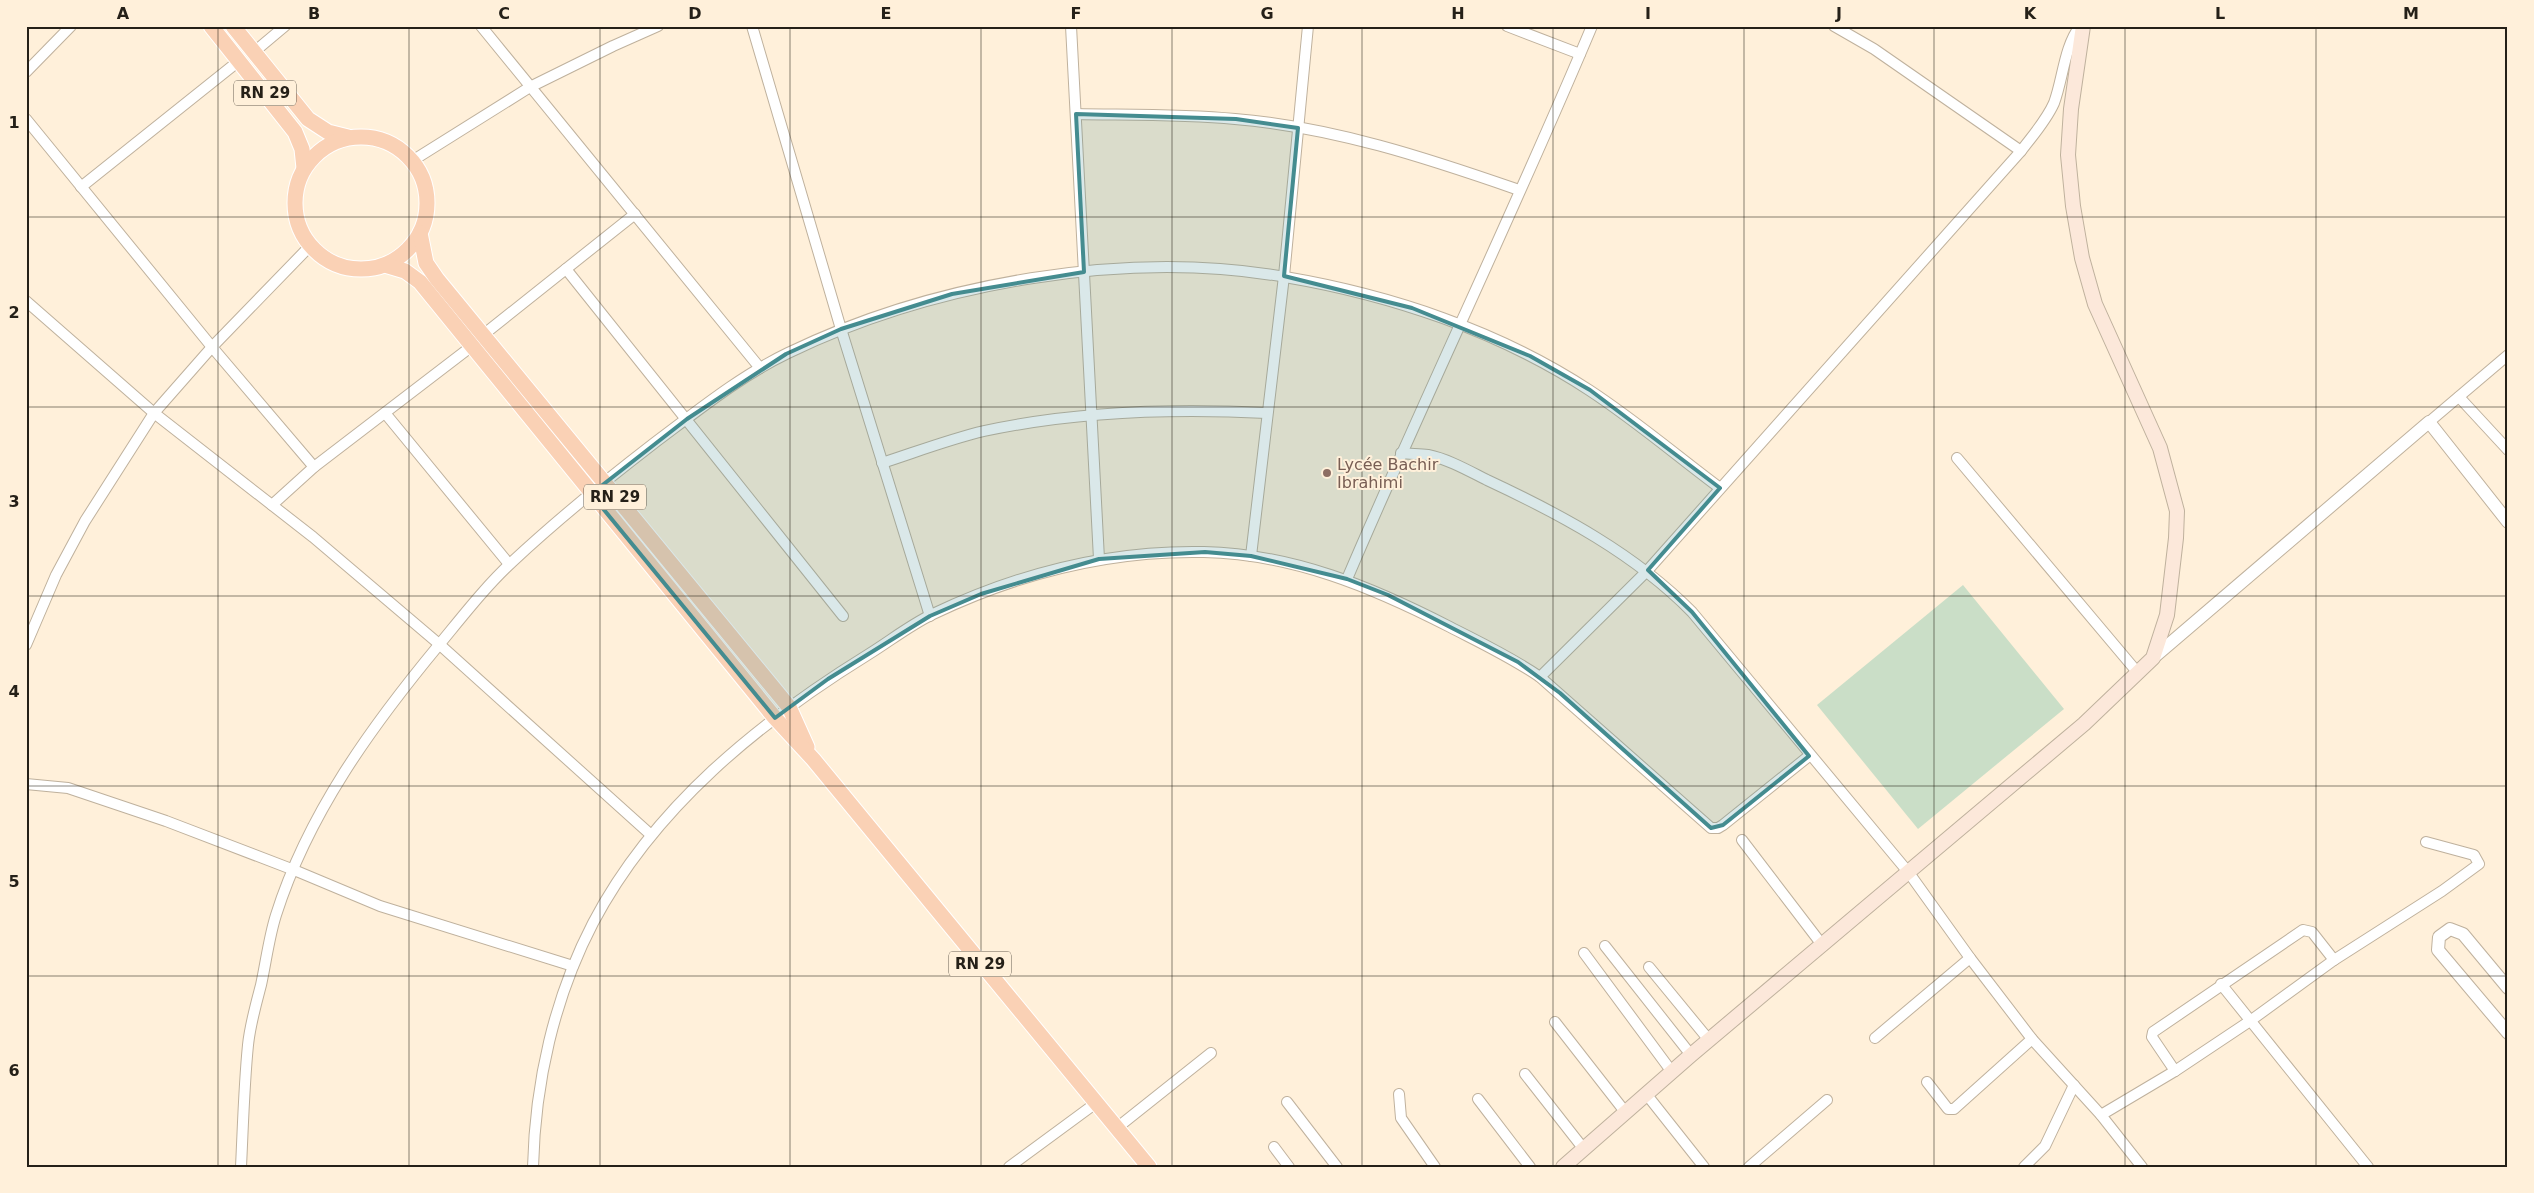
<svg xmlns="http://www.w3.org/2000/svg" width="2534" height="1193" viewBox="0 0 2534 1193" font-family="'DejaVu Sans',sans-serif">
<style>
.grass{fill:#cadec7}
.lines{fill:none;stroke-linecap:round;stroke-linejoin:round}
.minor-casing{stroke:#bfb19d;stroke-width:12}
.tertiary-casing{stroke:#bfb19d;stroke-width:14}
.secondary-casing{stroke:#bfb19d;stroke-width:16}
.primary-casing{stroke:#fff;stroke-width:17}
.minor{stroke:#fff;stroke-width:10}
.tertiary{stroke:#fff;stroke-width:12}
.secondary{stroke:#fce8da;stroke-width:14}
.primary{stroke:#fad1b5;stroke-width:15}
.marked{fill:#448c90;fill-opacity:0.2;stroke:#448c90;stroke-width:4;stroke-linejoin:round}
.grid{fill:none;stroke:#252018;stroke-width:1;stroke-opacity:0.55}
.education-dot{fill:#8d6e63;stroke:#fff0da;stroke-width:2}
.labels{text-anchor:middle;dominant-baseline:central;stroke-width:4;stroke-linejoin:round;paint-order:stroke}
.shield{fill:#fff0da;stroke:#665e52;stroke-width:1}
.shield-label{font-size:15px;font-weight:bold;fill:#252018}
.education-label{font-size:16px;fill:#785e54;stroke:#fff0da;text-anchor:start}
.neatline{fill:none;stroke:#252018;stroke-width:2}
.grid-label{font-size:16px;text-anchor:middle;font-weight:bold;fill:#252018}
</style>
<rect width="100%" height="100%" fill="#fff0da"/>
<path class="grass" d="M 1963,585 L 2064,709 L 1918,829 L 1817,705 Z"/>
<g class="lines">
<g class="minor-casing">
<g id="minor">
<path d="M 481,26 L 760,368"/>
<path d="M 752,26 L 841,329 L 930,616"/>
<path d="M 1071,26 L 1099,559"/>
<path d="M 1507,26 L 1580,54"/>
<path d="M 1834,26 L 1874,49 L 2021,151"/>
<path d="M 254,52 L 285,26"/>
<path d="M 26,72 L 71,26"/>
<path d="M 1076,114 C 1129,115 1182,114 1235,119 C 1333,127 1427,158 1519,190"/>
<path d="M 26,119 L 212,347 L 314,467"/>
<path d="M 412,161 L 530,87 L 613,46 L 658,26"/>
<path d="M 81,187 L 240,60"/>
<path d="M 566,269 L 843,616"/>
<path d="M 26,301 L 154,413 L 313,537 L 439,644 L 650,834"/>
<path d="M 483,335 L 635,214"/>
<path d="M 2459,397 L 2508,450"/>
<path d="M 385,413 L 509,564"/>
<path d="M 2429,422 L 2508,355"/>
<path d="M 1401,453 C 1410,454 1419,454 1428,455 C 1448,459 1469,471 1487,480 C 1560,514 1635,554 1692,612 L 1909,873 L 1970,958 L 2032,1039 L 2101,1115 L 2142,1167"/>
<path d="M 1957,458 L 2138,673"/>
<path d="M 882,463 C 916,452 950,439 984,431 C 1077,411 1172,408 1267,413"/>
<path d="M 272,505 L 314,467 L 472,346"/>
<path d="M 1251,556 L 1284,276 L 1308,26"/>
<path d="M 1347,579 C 1426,394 1514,212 1592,26"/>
<path d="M 26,645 L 56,575 L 85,521 L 154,413 L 212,347 L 310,246"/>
<path d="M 1540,677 L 1647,571 L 2021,151 C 2033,135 2046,121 2054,103 C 2063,79 2064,47 2080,26"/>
<path d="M 26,784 L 68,788 L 166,821 L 294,870 L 380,906 L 573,966"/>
<path d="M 1742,840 L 1823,946"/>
<path d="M 1605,946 L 1691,1055"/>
<path d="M 1584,953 L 1672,1072"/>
<path d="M 1649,967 L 1709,1040"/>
<path d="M 2221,984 L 2368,1167"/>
<path d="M 1555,1022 L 1626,1113"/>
<path d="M 1875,1038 L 1970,958"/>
<path d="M 2175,1071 L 2152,1037 L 2153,1032 L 2303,930 L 2312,932 L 2334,960"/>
<path d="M 1525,1074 L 1583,1148"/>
<path d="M 1927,1082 L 1948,1109 L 1954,1109 L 2032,1039"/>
<path d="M 1399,1094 L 1401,1118 L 1435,1167"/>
<path d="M 1647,1095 L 1704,1167"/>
<path d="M 1478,1099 L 1530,1167"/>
<path d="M 1287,1102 L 1337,1167"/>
<path d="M 2101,1115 L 2175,1071 L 2250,1021 L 2334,960 L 2442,891 L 2479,864 L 2474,855 L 2426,842"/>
<path d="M 1118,1127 L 1211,1053"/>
<path d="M 1274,1147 L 1289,1167"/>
<path d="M 241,1167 C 243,1126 244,1085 248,1045 C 250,1025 256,1004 261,985 C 266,962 269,937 276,915 C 308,814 371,727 438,646 C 462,617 485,587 512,562 C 557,520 605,481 653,444 C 696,412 740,376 788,353 C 933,283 1126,249 1285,277 C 1391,295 1499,331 1589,390 C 1635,420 1677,456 1720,488"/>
<path d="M 533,1167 C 535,1083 554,998 593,923 C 654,807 759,722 869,654 C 890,641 910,625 933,614 C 1017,574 1110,550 1204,552 C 1293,554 1372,587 1450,627 C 1481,643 1511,657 1540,677 L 1711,828 L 1718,828 L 1723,825 L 1809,756"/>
<path d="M 1009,1167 L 1096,1103"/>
<path d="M 1749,1167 L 1827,1100"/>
<path d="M 2024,1167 L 2045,1146 L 2074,1085"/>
</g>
</g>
<g class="tertiary-casing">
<g id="tertiary">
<path d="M 2153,658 L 2429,422 L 2508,522"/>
<path d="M 2508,988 L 2463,934 L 2450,929 L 2439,937 L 2438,950 L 2508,1033"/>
</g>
</g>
<g class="secondary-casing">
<path id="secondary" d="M 1563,1167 L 1691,1055 L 2084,724 L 2153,658 L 2167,615 L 2176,538 L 2177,511 L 2160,448 L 2095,304 L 2082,258 L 2073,206 L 2068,155 L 2071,109 L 2083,26"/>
</g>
<g class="primary-casing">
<g id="primary">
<path d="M 211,26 L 295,132 L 302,149 L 304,168"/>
<path d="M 233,26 L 308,119 L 328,132 L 348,137"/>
<circle cx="361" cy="203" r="66"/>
<path d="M 420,233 L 426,263 L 437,279 L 789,707 L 807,747"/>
<path d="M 385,265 L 405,271 L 420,282 L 775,718 L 813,759 L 1149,1167"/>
</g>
</g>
<use href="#minor" class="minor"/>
<use href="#tertiary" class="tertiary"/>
<use href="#secondary" class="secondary"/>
<use href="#primary" class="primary"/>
</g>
<path class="marked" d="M 1076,114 L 1236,119 L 1298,128 L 1284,276 L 1412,308 L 1530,356 L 1590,390 L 1720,488 L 1648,570 L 1692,612 L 1809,756 L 1723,825 L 1711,828 L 1560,693 L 1518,662 L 1388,595 L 1347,579 L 1251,556 L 1205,552 L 1099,559 L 981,594 L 930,616 L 828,679 L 775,718 L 591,494 L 687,419 L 786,354 L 841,329 L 952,294 L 1084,272 Z"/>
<path class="grid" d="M 218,26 L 218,1167M 409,26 L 409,1167M 600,26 L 600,1167M 790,26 L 790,1167M 981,26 L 981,1167M 1172,26 L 1172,1167M 1362,26 L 1362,1167M 1553,26 L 1553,1167M 1744,26 L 1744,1167M 1934,26 L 1934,1167M 2125,26 L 2125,1167M 2316,26 L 2316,1167M 26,217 L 2508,217M 26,407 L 2508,407M 26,596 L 2508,596M 26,786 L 2508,786M 26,976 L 2508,976"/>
<circle class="education-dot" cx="1327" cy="473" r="5"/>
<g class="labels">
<g class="shield">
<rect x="234" y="80.5" width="62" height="25" rx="4"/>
<rect x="584" y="484.5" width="62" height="25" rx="4"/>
<rect x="949" y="951.5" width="62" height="25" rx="4"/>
</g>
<g class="shield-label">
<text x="265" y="93">RN 29</text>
<text x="615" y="497">RN 29</text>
<text x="980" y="964">RN 29</text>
</g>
<g class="education-label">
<text x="1337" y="464">Lycée Bachir<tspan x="1337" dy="18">Ibrahimi</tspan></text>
</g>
</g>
<rect width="2534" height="1193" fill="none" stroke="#fff0da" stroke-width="55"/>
<rect x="28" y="28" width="2478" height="1138" class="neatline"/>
<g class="grid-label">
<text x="123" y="19">A</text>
<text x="314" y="19">B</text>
<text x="504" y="19">C</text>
<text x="695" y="19">D</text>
<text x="886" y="19">E</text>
<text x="1076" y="19">F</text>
<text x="1267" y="19">G</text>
<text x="1458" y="19">H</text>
<text x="1648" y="19">I</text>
<text x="1839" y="19">J</text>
<text x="2030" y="19">K</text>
<text x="2220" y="19">L</text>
<text x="2411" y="19">M</text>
<text x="14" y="128">1</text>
<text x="14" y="318">2</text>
<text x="14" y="507">3</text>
<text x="14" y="697">4</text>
<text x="14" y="887">5</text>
<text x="14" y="1076">6</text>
</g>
</svg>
